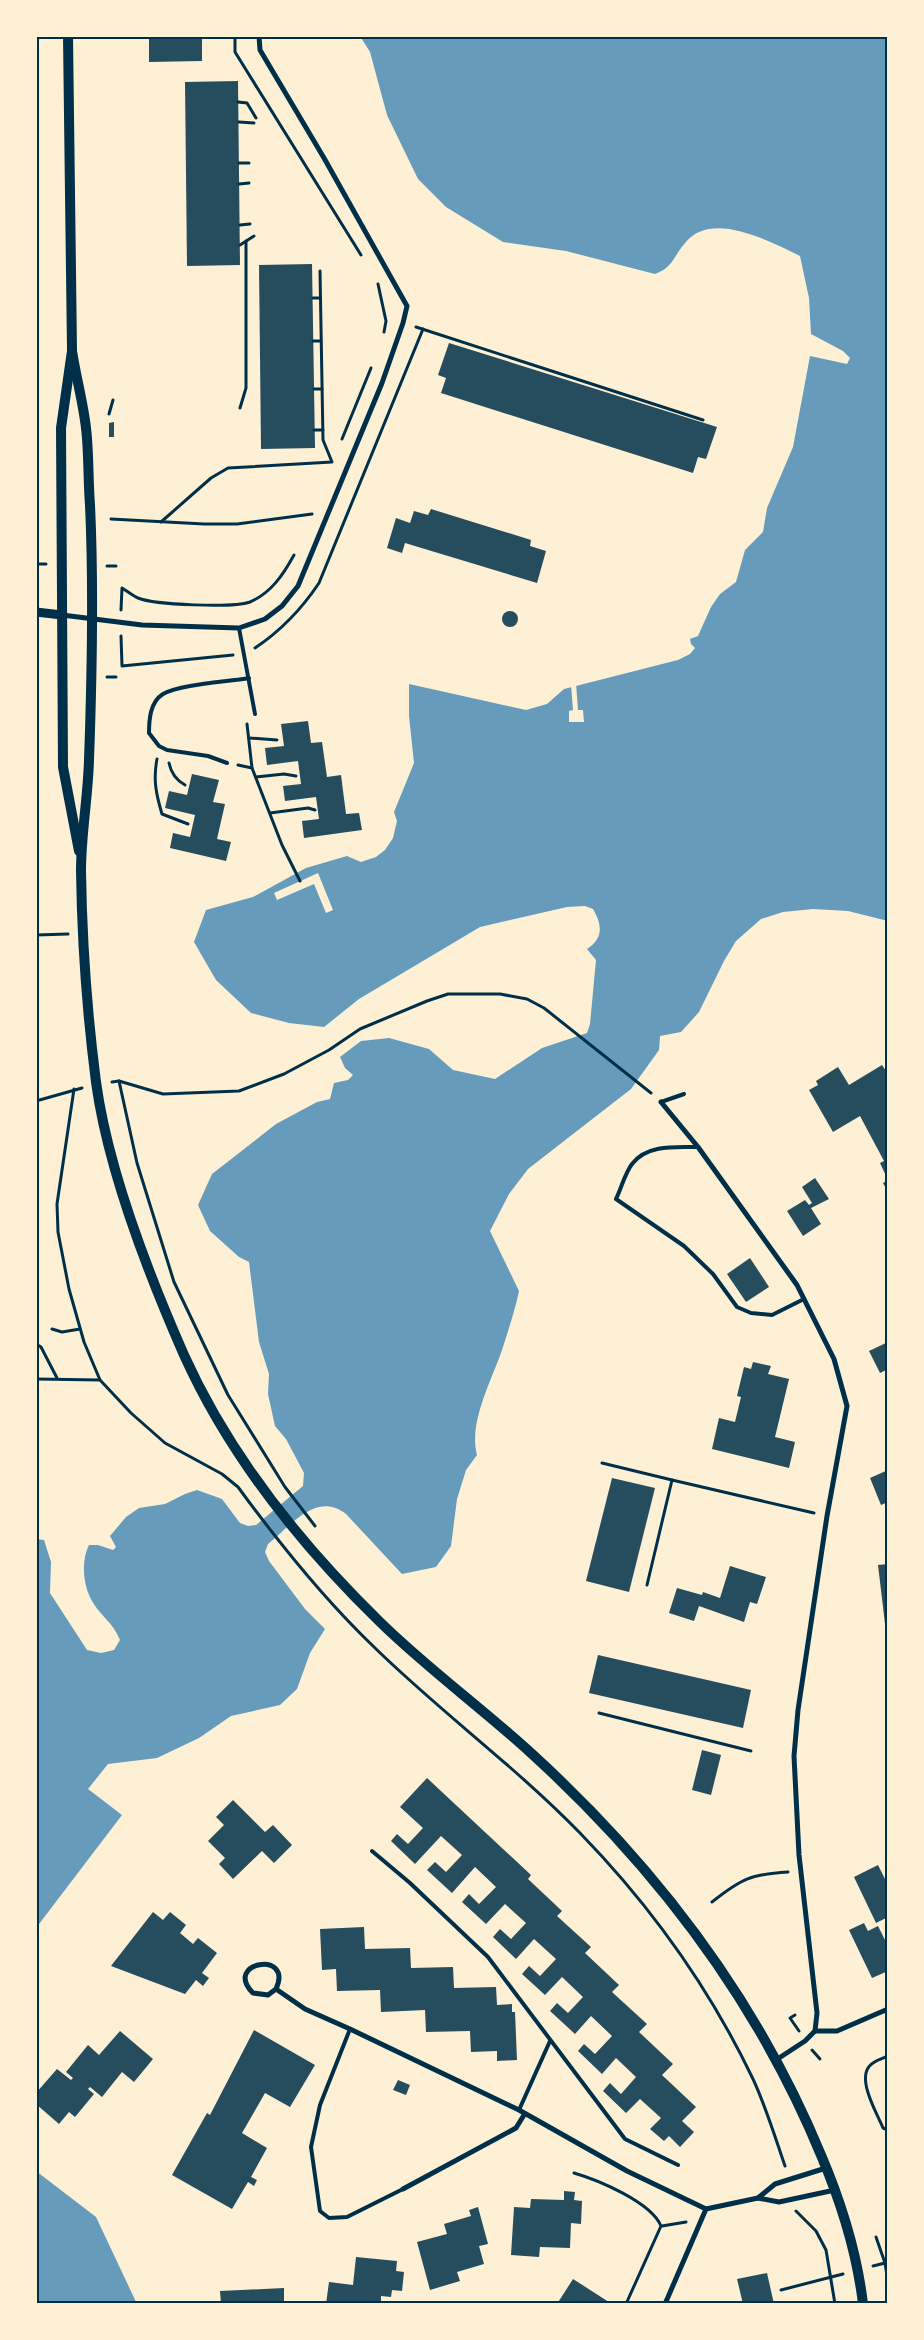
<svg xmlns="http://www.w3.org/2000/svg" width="924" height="2340" viewBox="0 0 924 2340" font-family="Raleway,sans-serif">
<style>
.water{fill:#669bbc}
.pier{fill:#fdf0d5}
.building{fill:#264d5e}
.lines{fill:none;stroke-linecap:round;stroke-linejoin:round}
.path{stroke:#003049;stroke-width:3}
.service{stroke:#003049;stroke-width:4}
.minor{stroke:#003049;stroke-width:5}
.tertiary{stroke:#003049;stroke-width:9}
.secondary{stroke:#003049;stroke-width:10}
.neatline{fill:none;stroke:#003049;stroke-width:2}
</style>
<rect width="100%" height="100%" fill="#fdf0d5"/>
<g class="water">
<path d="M 360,36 L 888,36 L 888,921 L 848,911 L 813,909 L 783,912 L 761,919 L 736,941 L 724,961 L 699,1012 L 681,1032 L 660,1036 L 659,1050 L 631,1089 L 528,1169 L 509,1194 L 490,1231 L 519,1291 C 515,1310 509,1328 503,1347 C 493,1378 468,1422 477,1455 L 466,1470 L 457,1499 L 451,1546 L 436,1567 L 402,1574 L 346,1514 C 316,1491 292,1525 268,1544 L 265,1552 L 269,1561 L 305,1609 L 325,1629 L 310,1653 L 297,1689 L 280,1705 L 231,1716 L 199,1738 L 157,1758 L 108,1764 L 88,1789 L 122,1815 L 36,1928 L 36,1539 L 44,1540 L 51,1562 L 50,1593 L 87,1650 L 101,1653 L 114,1650 L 120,1640 C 113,1622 98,1614 91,1599 C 83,1584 81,1560 89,1545 L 98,1545 L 113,1550 L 116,1547 L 110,1536 L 126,1517 L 139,1508 L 165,1504 L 185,1494 L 197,1490 L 222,1499 L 240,1523 L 248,1526 L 256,1525 L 303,1486 L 304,1473 L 286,1439 L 275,1426 L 268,1394 L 269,1374 L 259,1342 L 249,1262 L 239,1257 L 210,1231 L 198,1205 L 212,1174 L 276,1124 L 317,1102 L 330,1099 L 334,1083 L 348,1080 L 353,1075 L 345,1068 L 340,1057 L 361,1041 L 389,1038 L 429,1049 L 453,1070 L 495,1079 L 542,1048 L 587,1033 L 590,1024 L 596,960 L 587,949 C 604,938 602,924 593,909 L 585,906 L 567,907 L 480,927 L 359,999 L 324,1027 L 289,1023 L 251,1013 L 216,980 L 194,942 L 206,910 L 253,897 L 306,868 L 347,856 L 361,862 L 376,857 L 385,850 L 393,838 L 397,821 L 394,812 L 414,763 L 409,716 L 409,684 L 526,710 L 547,704 L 564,689 L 678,660 L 690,654 L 695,648 L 691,644 L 690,639 L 698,636 L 711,607 L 720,594 L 736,582 L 745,550 L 763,532 L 767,508 L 793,447 L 810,356 L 847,364 L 850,358 L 843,351 L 811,334 L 809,298 L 800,256 C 771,242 712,210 686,242 C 673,256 674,267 655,274 L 566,251 L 503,242 L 446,207 L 418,179 L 387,115 L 370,52 Z"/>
<path d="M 36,2171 L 96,2217 L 137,2304 L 36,2304 Z"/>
</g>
<g class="pier">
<path d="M 576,683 L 578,710 L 583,710 L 584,722 L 569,722 L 569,711 L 573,710 L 571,685 Z"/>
<path d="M 318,873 L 333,910 L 326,913 L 314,884 L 277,900 L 274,893 Z"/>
</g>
<g class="building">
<path d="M 149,36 L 202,36 L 202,61 L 149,62 Z"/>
<path d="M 238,81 L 240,265 L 187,266 L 185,82 Z"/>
<path d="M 312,264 L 315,448 L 261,449 L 259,265 Z"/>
<path d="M 449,343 L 717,427 L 706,459 L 698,457 L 693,473 L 441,393 L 446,378 L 438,375 Z"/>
<path d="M 114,422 L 114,437 L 109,437 L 109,423 Z"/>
<path d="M 431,509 L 531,540 L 530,546 L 546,551 L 537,583 L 405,543 L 402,553 L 387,548 L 396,518 L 410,523 L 414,511 L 428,515 Z"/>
<circle cx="510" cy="619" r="8"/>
<path d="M 308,721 L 311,743 L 322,742 L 327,777 L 341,775 L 346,814 L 359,813 L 362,830 L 304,838 L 302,821 L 319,819 L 316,797 L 285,801 L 283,786 L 301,784 L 298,761 L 267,765 L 265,748 L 284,746 L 281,724 Z"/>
<path d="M 192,774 L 219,780 L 213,802 L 225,804 L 217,839 L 231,842 L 226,861 L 170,848 L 173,833 L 190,837 L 195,815 L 165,808 L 169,791 L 187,795 Z"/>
<path d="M 882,1065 L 888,1074 L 888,1192 L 883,1183 L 888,1180 L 880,1163 L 884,1161 L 860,1116 L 833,1132 L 809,1090 L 818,1085 L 816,1081 L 838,1067 L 849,1085 Z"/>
<path d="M 815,1178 L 829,1199 L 811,1208 L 821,1224 L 803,1236 L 787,1211 L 805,1200 L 809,1205 L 812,1203 L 802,1187 Z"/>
<path d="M 750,1258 L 769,1287 L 746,1302 L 727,1274 Z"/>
<path d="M 888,1342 L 888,1369 L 880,1373 L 869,1351 Z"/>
<path d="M 753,1362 L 771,1366 L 768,1374 L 789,1379 L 775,1437 L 795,1442 L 789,1468 L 712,1449 L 719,1418 L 735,1422 L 741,1397 L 737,1396 L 744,1367 L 751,1369 Z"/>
<path d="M 888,1470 L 888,1502 L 881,1505 L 870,1478 Z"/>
<path d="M 612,1478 L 655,1488 L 629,1592 L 586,1581 Z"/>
<path d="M 888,1564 L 888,1624 L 885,1624 L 878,1565 Z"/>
<path d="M 730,1566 L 766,1577 L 757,1604 L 750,1602 L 744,1622 L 699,1606 L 694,1621 L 669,1613 L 677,1588 L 702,1595 L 703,1592 L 720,1598 Z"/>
<path d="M 598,1655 L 751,1690 L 743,1728 L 589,1693 Z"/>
<path d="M 702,1750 L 721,1755 L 711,1795 L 692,1790 Z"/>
<path d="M 427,1778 L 531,1875 L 528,1879 L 562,1911 L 557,1916 L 591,1947 L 585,1953 L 619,1985 L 612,1992 L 647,2024 L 639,2032 L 673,2064 L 662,2075 L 696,2107 L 682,2121 L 694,2132 L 680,2147 L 669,2136 L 664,2141 L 650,2129 L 661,2118 L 640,2099 L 626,2113 L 603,2091 L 610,2083 L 621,2094 L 636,2077 L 616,2058 L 602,2074 L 578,2051 L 584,2044 L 595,2054 L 612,2036 L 591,2016 L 575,2034 L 550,2011 L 557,2003 L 568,2013 L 583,1997 L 562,1977 L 545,1995 L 522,1974 L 529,1966 L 540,1976 L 556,1959 L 534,1939 L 516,1959 L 493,1937 L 500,1929 L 511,1939 L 526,1923 L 505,1904 L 486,1924 L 462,1902 L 469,1894 L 479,1904 L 496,1887 L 475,1867 L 452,1893 L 427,1870 L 435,1862 L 446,1872 L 462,1855 L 441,1836 L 415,1864 L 391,1841 L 397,1834 L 408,1844 L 423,1828 L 400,1807 Z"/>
<path d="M 233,1800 L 265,1832 L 273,1825 L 292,1845 L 274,1863 L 262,1851 L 233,1879 L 219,1864 L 225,1858 L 208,1841 L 224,1825 L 216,1817 Z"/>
<path d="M 878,1865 L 888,1885 L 888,1917 L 876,1923 L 854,1877 Z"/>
<path d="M 153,1912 L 163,1920 L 170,1912 L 186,1925 L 180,1933 L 193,1944 L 198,1938 L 217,1953 L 202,1973 L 209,1978 L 203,1986 L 196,1980 L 185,1994 L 111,1966 Z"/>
<path d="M 864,1923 L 868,1931 L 878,1926 L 888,1946 L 888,1971 L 872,1978 L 849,1930 Z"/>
<path d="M 364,1927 L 365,1949 L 410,1948 L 411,1968 L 453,1967 L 454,1988 L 496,1987 L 497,2005 L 512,2004 L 512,2012 L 515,2012 L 517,2060 L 497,2061 L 497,2051 L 471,2052 L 470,2031 L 426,2032 L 425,2010 L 381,2012 L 380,1990 L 337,1991 L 336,1969 L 322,1970 L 320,1929 Z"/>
<path d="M 254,2030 L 315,2065 L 290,2107 L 265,2093 L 242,2133 L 267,2148 L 251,2177 L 257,2180 L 254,2186 L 248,2182 L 232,2209 L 172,2175 L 207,2113 L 210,2115 Z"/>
<path d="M 120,2031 L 153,2059 L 134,2082 L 122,2072 L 102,2097 L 90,2087 L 88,2089 L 94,2094 L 75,2117 L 69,2112 L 59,2124 L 36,2104 L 36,2093 L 57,2069 L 71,2080 L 73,2078 L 66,2072 L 88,2045 L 99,2055 Z"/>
<path d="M 398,2080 L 410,2085 L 406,2095 L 393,2090 Z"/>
<path d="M 564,2191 L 575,2192 L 574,2200 L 582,2201 L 581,2224 L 571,2223 L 570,2248 L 540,2247 L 539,2257 L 511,2255 L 514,2207 L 530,2208 L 531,2199 L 564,2200 Z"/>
<path d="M 478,2207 L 488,2244 L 479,2246 L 484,2264 L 457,2272 L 460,2281 L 430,2290 L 417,2242 L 447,2234 L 444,2224 L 471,2216 L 469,2210 Z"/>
<path d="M 356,2257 L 397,2261 L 396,2271 L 404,2272 L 402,2291 L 392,2290 L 391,2297 L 381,2296 L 381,2304 L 326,2304 L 329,2282 L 353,2285 Z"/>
<path d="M 767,2273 L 774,2304 L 743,2304 L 737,2279 Z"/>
<path d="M 573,2279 L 612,2304 L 557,2304 Z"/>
<path d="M 284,2288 L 284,2304 L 221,2304 L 220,2291 Z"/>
</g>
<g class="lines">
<g class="path">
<path d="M 235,36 L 235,52 L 361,255"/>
<path d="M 238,102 L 247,103 L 256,118"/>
<path d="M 239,122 L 254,123"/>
<path d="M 239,163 L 249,163"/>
<path d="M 239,184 L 249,183"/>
<path d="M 240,225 L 250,224"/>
<path d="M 240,245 L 254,236"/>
<path d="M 378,284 L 386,321 L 384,332"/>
<path d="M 313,298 L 320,298"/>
<path d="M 416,327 L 703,420"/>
<path d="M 313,341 L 321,341"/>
<path d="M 314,389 L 322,389"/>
<path d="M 240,408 L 246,388 L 246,241"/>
<path d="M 109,414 L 113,400"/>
<path d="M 314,430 L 323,430"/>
<path d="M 342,439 L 371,368"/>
<path d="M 111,519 L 204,524 L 237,524 L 312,514"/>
<path d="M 161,522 L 211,478 L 228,468 L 332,462 L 323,440 L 320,271"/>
<path d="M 36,564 L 46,564"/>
<path d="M 107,566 L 116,566"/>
<path d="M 121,610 L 122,588 C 127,591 133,596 138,598 C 155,605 233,608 250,602 C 271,593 283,575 294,555"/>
<path d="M 121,636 L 122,666 L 233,655"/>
<path d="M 255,648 C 282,630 301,610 319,583 L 423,329"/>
<path d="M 107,677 L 116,677"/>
<path d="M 247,724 L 252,768 L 282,845 L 300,881"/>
<path d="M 249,738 L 277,740"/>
<path d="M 157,759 C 153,779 156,794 162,814 L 188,824"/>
<path d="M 169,763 C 171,773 176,780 185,785"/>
<path d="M 238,765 L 252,768"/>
<path d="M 256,777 L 284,774 L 296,776"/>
<path d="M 270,813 L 308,808 L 315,810"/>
<path d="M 36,935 L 68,934"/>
<path d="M 119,1081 L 137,1163 L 174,1282 L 228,1395 L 285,1487 L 315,1526"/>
<path d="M 112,1082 L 119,1081 L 163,1094 L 239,1091 L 284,1074 L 329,1050 L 360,1029 L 427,1001 L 448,994 L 500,994 L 527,999 L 544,1008 L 651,1093"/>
<path d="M 74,1089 L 57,1204 L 58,1232 L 69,1289 L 84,1342 L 100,1380 L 131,1413 L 165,1443 L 222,1474 L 238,1487 C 279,1543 323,1598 373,1646 C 439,1711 515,1766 580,1833 C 650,1905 710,1989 753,2079 C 766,2107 775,2137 785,2166"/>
<path d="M 36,1101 L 82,1088"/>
<path d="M 52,1329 L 62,1332 L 80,1329"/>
<path d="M 36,1344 L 41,1347 L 57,1378"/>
<path d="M 36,1379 L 100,1380"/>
<path d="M 602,1463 L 672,1480"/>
<path d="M 647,1585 L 672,1480 L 814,1513"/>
<path d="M 599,1713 L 751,1751"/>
<path d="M 712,1902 C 741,1879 751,1874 788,1872"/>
<path d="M 795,2015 L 790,2018 L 799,2031"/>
<path d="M 812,2050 L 820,2059"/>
<path d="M 888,2056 C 883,2058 877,2060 873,2063 C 854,2075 876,2111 883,2128 L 888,2130"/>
<path d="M 574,2173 C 598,2180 651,2202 661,2226 L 626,2304"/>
<path d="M 796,2211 L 816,2231 L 826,2250 L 835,2304"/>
<path d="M 662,2226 L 686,2222"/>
<path d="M 876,2237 L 885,2263 L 888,2282"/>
<path d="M 873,2266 L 885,2263"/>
<path d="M 781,2290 L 843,2274"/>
</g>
<g class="service">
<path d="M 239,628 L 255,714"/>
<path d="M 227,763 L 208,756 L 167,750 L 159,746 L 149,733 C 149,720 150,702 163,694 C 181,684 227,682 249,678"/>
<path d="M 661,1102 L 684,1094"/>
<path d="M 698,1147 C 676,1147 647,1144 632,1164 C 625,1173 621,1189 616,1199 L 684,1246 L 713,1274 L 737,1307 L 751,1313 L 772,1315 L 804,1299"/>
<path d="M 372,1851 L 410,1883 L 488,1957 L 625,2139 L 678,2165"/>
<path d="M 350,2029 L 320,2105 L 311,2147 L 320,2211 L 329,2218 L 347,2217 L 403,2189"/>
<path d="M 519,2110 L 550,2041"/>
</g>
<g class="minor">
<path d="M 62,615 L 142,625 L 239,628 L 265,619 L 282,606 L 298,586 L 382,383 L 403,323 L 407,306 L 324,158 L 260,50 L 259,36"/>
<path d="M 661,1102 L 698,1147 L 797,1285 L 834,1359 L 847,1406 L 827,1516 L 798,1710 L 794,1756 L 799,1855 L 817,2013 L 815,2031 L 805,2041 L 776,2060"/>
<path d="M 276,1989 L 268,1995 L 253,1993 C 222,1962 294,1950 276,1989 L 305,2009 L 350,2029 L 519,2110 L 627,2171 L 706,2209 L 758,2198 L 779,2202 L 835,2190"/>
<path d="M 815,2031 L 837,2031 L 888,2009"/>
<path d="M 403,2189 L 516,2128 L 524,2115"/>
<path d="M 758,2198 L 775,2184 L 826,2168"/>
<path d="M 665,2304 L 706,2209"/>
</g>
<path class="tertiary" d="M 36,612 L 62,615"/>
<g class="secondary">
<path d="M 68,36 L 72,351 L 61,428 L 63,767 L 79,851"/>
<path d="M 72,351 C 76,377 83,402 86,428 C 89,453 88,480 90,505 C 94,590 92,676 89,760 C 88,797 81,834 81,871 C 82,941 87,1012 96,1082 C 108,1171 148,1273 184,1355 C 230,1457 301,1545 380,1622 C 428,1669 482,1708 531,1753 C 655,1866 757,2000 821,2155 C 841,2202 857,2253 863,2304"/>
</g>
</g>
<rect width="924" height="2340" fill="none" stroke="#fdf0d5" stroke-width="75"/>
<rect x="38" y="38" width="848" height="2264" class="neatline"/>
</svg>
